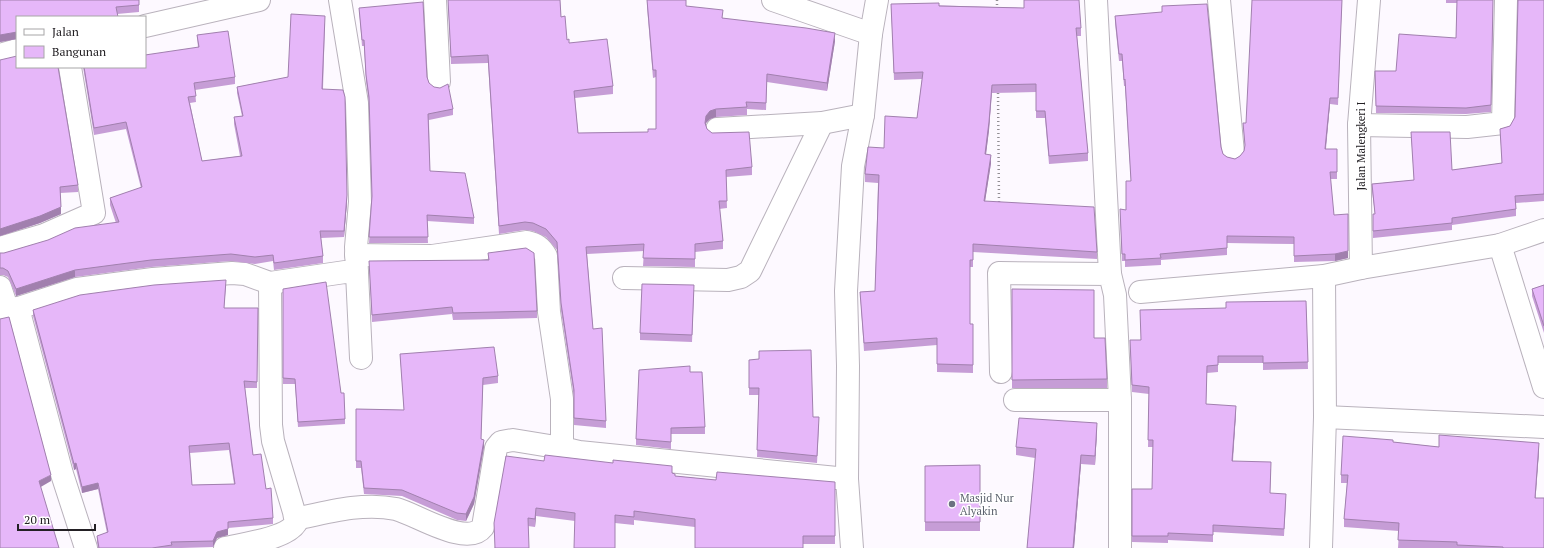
<svg xmlns="http://www.w3.org/2000/svg" width="1544" height="548" viewBox="0 0 1544 548" font-family="'PT Serif',serif">
  <style>
    .lines { fill: none; stroke-linecap: round; stroke-linejoin: round }
    .street-casing { stroke: #b9b2bc; stroke-width: 24 }
    .path { stroke: #928e93; stroke-width: 2.5; stroke-dasharray: 1 3; stroke-linecap: butt }
    .street { stroke: #fff; stroke-width: 22 }
    .wall { fill: #c69dd6; fill-rule: evenodd }
    .shaded-wall { fill: #a180ae }
    .building { fill: #e6b7f9; stroke: #a180ae; fill-rule: evenodd }
    .worship-dot { fill: #6b7280; stroke: #fff; stroke-width: 1.5 }
    .labels { text-anchor: middle; dominant-baseline: central; stroke-width: 3; stroke-linejoin: round; paint-order: stroke }
    .street-label { font-size: 11px; fill: #232024; stroke: #fff }
    .worship-label { font-size: 11px; fill: #5b616d; stroke: #fff; text-anchor: start }
  </style>
  <rect width="100%" height="100%" fill="#fdf9ff"/>
  <g class="lines">
    <g class="street-casing">
      <g id="street">
        <polyline points="435,0 439,82"/>
        <polyline points="773,0 871,34"/>
        <polyline points="1096,0 1110,274"/>
        <polyline points="1219,0 1233,153"/>
        <polyline points="145,26 259,0"/>
        <polyline points="0,55 17,50"/>
        <polyline points="1359,125 1467,127 1503,123 1506,0"/>
        <polyline points="717,129 822,123 863,115"/>
        <polyline points="1500,245 1544,230"/>
        <polyline points="0,248 44,235 94,213 70,67"/>
        <path d="M 356,255 L 432,256 L 527,242 C 536,244 541,247 546,256 L 549,312 L 562,399 L 562,448 L 579,452 L 847,479"/>
        <polyline points="1361,268 1359,125 1369,0"/>
        <polyline points="357,273 361,358"/>
        <polyline points="624,278 728,280 741,277 750,271 822,123"/>
        <polyline points="0,287 8,311"/>
        <polyline points="1140,292 1324,276 1361,268 1500,245 1544,387"/>
        <polyline points="18,308 62,474 86,548"/>
        <polyline points="0,314 77,289 153,279 232,273 245,274 270,283 345,272 357,273 356,247 360,202 357,103 340,0"/>
        <polyline points="1001,372 999,273 1110,274 1115,295 1120,400 1120,548"/>
        <polyline points="1015,400 1120,400"/>
        <polyline points="1325,417 1544,427"/>
        <path d="M 296,519 C 328,512 363,502 396,509 C 416,514 467,548 483,527 L 496,448 L 501,442 L 513,440 L 562,448"/>
        <path d="M 225,548 C 243,544 286,539 296,523 L 294,512 L 273,441 L 271,425 L 270,283"/>
        <polyline points="852,548 847,479 848,366 846,291 853,166 863,115 871,34 877,0"/>
        <polyline points="1321,548 1325,417 1324,276"/>
      </g>
    </g>
    <g class="path">
      <polyline points="997,0 997,10"/>
      <polyline points="998,89 999,204"/>
    </g>
    <use href="#street" class="street"/>
  </g>
  <g class="wall">
    <polygon points="0,0 139,5 139,12 117,14 17,17 17,39 0,42"/>
    <polygon points="448,0 560,0 561,17 567,40 569,43 613,86 613,94 575,98 578,133 648,132 656,129 656,77 653,78 647,7 647,0 686,6 723,18 835,41 827,91 767,82 766,110 747,109 747,115 716,117 710,119 706,123 706,125 707,129 752,167 752,175 726,177 727,208 719,209 723,241 723,249 695,252 695,267 643,266 644,251 587,254 593,329 606,421 606,428 574,425 574,397 561,311 557,250 546,237 533,231 525,230 499,234 488,63 451,64"/>
    <polygon points="1342,0 1338,105 1330,104 1326,149 1337,149 1337,179 1330,179 1334,215 1348,258 1335,261 1294,262 1294,244 1227,243 1227,255 1161,260 1161,265 1125,267 1125,261 1122,261 1120,209 1126,210 1131,181 1125,86 1124,86 1122,61 1119,61 1115,23 1115,16 1221,147 1223,154 1227,157 1235,159 1240,156 1244,151 1245,148 1243,123 1246,123"/>
    <polygon points="1446,0 1493,0 1491,112 1466,114 1376,113 1375,71 1396,71 1456,38 1457,3 1446,3"/>
    <polygon points="1544,0 1544,201 1516,203 1516,216 1452,225 1452,230 1373,238 1373,214 1375,214 1372,191 1372,184 1414,180 1411,132 1452,170 1502,163 1500,129 1510,126 1515,117"/>
    <polygon points="891,4 1024,8 1081,28 1081,36 1077,36 1088,153 1088,161 1049,164 1045,118 1036,118 1036,92 992,93 989,130 986,154 991,163 985,201 1097,252 1097,259 973,252 973,267 970,267 970,324 973,324 973,373 937,372 937,345 864,351 860,292 875,291 878,183 865,182 865,174 884,148 917,118 922,79 894,80"/>
    <polygon points="359,8 427,77 429,83 453,109 453,115 429,120 430,171 474,218 474,224 427,221 428,243 369,243 372,197 369,103 366,81 364,46 362,46"/>
    <polygon points="325,23 323,89 347,202 344,237 321,238 323,256 323,263 274,270 273,261 255,264 231,261 151,267 75,277 16,296 8,277 3,275 0,275 0,253 4,253 116,223 110,205 110,198 141,188 126,129 94,135 83,67 145,67 198,48 197,35 235,77 235,84 195,90 196,102 190,103 202,161 240,156 234,124 234,117 242,116 237,93 237,87 288,77"/>
    <polygon points="0,60 78,185 78,192 60,193 61,214 40,223 0,236"/>
    <polygon points="488,253 537,311 537,318 453,320 452,314 372,322 369,261 488,260"/>
    <polygon points="1544,285 1544,333 1532,296 1532,289"/>
    <path d="M 226,286 L 224,308 L 258,308 L 257,388 L 245,388 L 253,455 L 266,489 L 273,518 L 273,524 L 228,528 L 228,535 L 217,538 L 213,547 L 181,548 L 98,548 L 97,542 L 97,536 L 107,533 L 98,489 L 82,493 L 76,469 L 74,470 L 33,316 L 33,310 ZM 229,450 L 234,484 L 192,485 L 190,453 Z"/>
    <polygon points="283,289 345,419 345,424 298,427 295,384 283,384"/>
    <polygon points="1012,289 1094,338 1107,379 1107,388 1012,388"/>
    <polygon points="694,292 692,342 640,340 640,333"/>
    <polygon points="1306,301 1308,369 1263,370 1263,363 1218,363 1218,372 1207,373 1206,404 1236,413 1233,461 1271,469 1270,493 1286,501 1284,536 1213,532 1213,542 1168,540 1168,543 1132,542 1132,489 1152,489 1153,447 1148,447 1149,394 1132,392 1130,340 1140,340 1226,308"/>
    <polygon points="400,354 498,376 498,383 483,385 481,439 484,447 474,504 466,521 457,520 402,496 364,494 361,468 356,468 356,409 404,410"/>
    <polygon points="749,360 813,417 819,425 817,463 757,457 759,395 749,395"/>
    <polygon points="690,372 705,427 705,434 671,434 671,449 636,445 636,439"/>
    <polygon points="1097,431 1095,465 1081,464 1074,548 1027,548 1035,458 1016,455 1016,447"/>
    <polygon points="1393,442 1439,447 1539,451 1535,498 1544,548 1398,548 1399,531 1344,527 1344,519 1347,483 1341,483 1341,475"/>
    <polygon points="544,461 672,473 675,476 716,480 835,482 835,544 803,544 695,527 634,520 634,525 615,523 575,521 536,516 535,527 528,526 494,548"/>
    <polygon points="980,465 980,531 925,531 925,466"/>
  </g>
  <g class="shaded-wall">
    <polygon points="17,32 17,39 0,42 0,35"/>
    <polygon points="835,33 835,41 827,91 827,83"/>
    <polygon points="992,85 989,130 985,162 985,154"/>
    <polygon points="1330,98 1330,104 1325,155 1325,149"/>
    <polygon points="716,109 716,117 710,119 706,123 705,130 705,123 706,116 710,111"/>
    <polygon points="991,155 991,163 984,208 984,201"/>
    <polygon points="347,195 347,202 344,237 344,231"/>
    <polygon points="61,207 61,214 40,223 0,236 0,229"/>
    <polygon points="1348,251 1348,258 1335,261 1335,254"/>
    <polygon points="75,270 75,277 16,296 16,289"/>
    <polygon points="1236,406 1236,413 1232,468 1232,461"/>
    <polygon points="1097,423 1097,431 1095,465 1095,456"/>
    <polygon points="484,440 484,447 474,504 466,521 466,514"/>
    <polygon points="1539,443 1539,451 1535,506 1535,498"/>
    <polygon points="1081,455 1081,464 1074,548 1073,548"/>
    <polygon points="76,463 76,469 74,470 74,464"/>
    <polygon points="51,475 51,481 39,488 39,481"/>
    <polygon points="98,483 98,489 82,493 82,487"/>
    <polygon points="536,508 536,516 535,527 535,519"/>
    <polygon points="228,529 228,535 217,538 213,547 213,541 217,532"/>
  </g>
  <g class="building">
    <polygon points="0,0 139,0 139,5 116,7 118,17 17,17 17,32 0,35"/>
    <polygon points="448,0 560,0 561,17 565,16 567,40 569,39 569,43 607,39 613,86 574,91 578,133 648,132 648,129 656,129 656,70 653,70 647,0 686,0 686,6 723,10 722,18 806,28 835,33 827,83 767,74 766,103 746,102 747,107 716,109 710,111 706,116 705,123 707,129 712,133 749,132 752,167 726,170 727,201 719,201 723,241 695,244 695,259 643,258 644,244 586,247 593,329 602,328 606,421 574,418 574,390 561,303 557,242 546,229 533,223 525,222 499,226 488,55 451,57"/>
    <polygon points="1024,0 1079,0 1081,28 1076,28 1088,153 1049,156 1045,111 1036,111 1036,84 992,85 989,122 985,154 991,155 984,201 1094,207 1097,252 973,244 973,260 970,260 970,324 973,324 973,365 937,364 937,338 864,343 860,292 875,291 879,175 865,174 868,147 884,148 885,116 917,118 923,72 894,73 891,4 939,3 939,6 1024,8"/>
    <polygon points="1252,0 1342,0 1338,98 1330,98 1325,149 1337,149 1337,172 1330,172 1334,215 1348,214 1348,251 1335,254 1294,256 1294,237 1227,236 1227,248 1160,254 1161,258 1125,260 1125,254 1122,254 1120,209 1126,210 1126,181 1131,181 1125,79 1124,80 1122,54 1119,54 1115,16 1162,12 1162,6 1207,4 1221,147 1223,154 1227,157 1235,159 1240,156 1244,151 1245,145 1243,123 1246,123"/>
    <polygon points="1457,0 1493,0 1491,105 1466,108 1376,106 1375,71 1396,71 1399,34 1456,38"/>
    <polygon points="1518,0 1544,0 1544,194 1515,196 1516,209 1452,218 1452,223 1373,231 1373,214 1375,214 1372,184 1414,180 1411,132 1450,132 1452,170 1502,163 1500,129 1510,126 1515,117"/>
    <polygon points="423,2 427,77 429,83 434,87 440,88 448,84 453,109 428,114 430,171 465,173 474,218 427,215 428,237 369,237 372,196 369,97 366,75 364,40 362,40 359,8"/>
    <polygon points="291,14 325,16 322,89 343,90 345,97 347,195 344,231 320,231 323,256 274,263 273,255 255,257 231,254 151,260 75,270 16,289 8,271 3,268 0,268 0,253 4,253 48,240 75,228 119,222 110,198 142,187 126,122 94,128 84,67 145,67 145,55 199,47 197,35 228,31 235,77 194,83 196,96 188,97 202,161 242,156 234,117 243,116 237,87 288,77"/>
    <polygon points="17,56 17,67 58,67 78,185 60,187 61,207 40,216 0,229 0,60"/>
    <polygon points="526,248 534,253 537,311 453,313 452,307 372,315 369,261 489,260 488,253"/>
    <path d="M 226,280 L 224,308 L 258,308 L 257,382 L 244,381 L 253,455 L 261,454 L 266,489 L 271,488 L 273,518 L 228,522 L 228,529 L 217,532 L 213,541 L 171,542 L 172,545 L 152,548 L 99,548 L 97,536 L 108,532 L 98,483 L 82,487 L 76,463 L 74,464 L 33,310 L 80,295 L 154,285 ZM 229,443 L 235,484 L 192,485 L 189,446 Z"/>
    <polygon points="326,282 341,393 344,393 345,419 298,422 295,379 283,378 283,289"/>
    <polygon points="642,284 694,285 692,335 640,333"/>
    <polygon points="1544,285 1544,326 1532,289"/>
    <polygon points="1012,289 1094,290 1094,338 1105,338 1107,379 1012,380"/>
    <polygon points="1306,301 1308,362 1263,363 1263,356 1218,356 1218,365 1207,366 1206,404 1236,406 1232,461 1271,462 1270,493 1286,494 1284,529 1213,525 1213,535 1168,533 1168,536 1132,536 1132,489 1152,489 1153,440 1148,440 1149,387 1132,385 1130,340 1141,340 1140,310 1226,308 1226,302"/>
    <polygon points="9,317 51,475 39,481 59,548 0,548 0,319"/>
    <polygon points="494,347 498,376 483,378 481,439 484,440 474,497 466,514 457,513 402,490 364,488 361,461 356,461 356,409 404,410 400,354"/>
    <polygon points="811,350 813,417 819,417 817,456 757,450 759,388 749,388 749,360 759,359 759,351"/>
    <polygon points="690,366 690,372 702,372 705,427 671,428 671,442 636,439 639,370"/>
    <polygon points="1019,418 1097,423 1095,456 1081,455 1073,548 1027,548 1036,449 1016,447"/>
    <polygon points="1439,435 1539,443 1535,498 1544,498 1544,548 1503,548 1503,547 1457,545 1457,542 1398,540 1399,523 1344,519 1348,475 1341,475 1343,436 1393,440 1393,442 1439,447"/>
    <polygon points="545,455 613,463 613,460 672,466 672,473 675,474 675,476 716,480 717,472 835,482 835,536 803,536 803,548 695,548 695,519 634,511 634,517 615,515 615,548 574,548 575,513 536,508 535,519 528,518 529,548 495,548 494,523 506,456 544,461"/>
    <polygon points="980,465 980,522 925,522 925,466"/>
  </g>
  <circle class="worship-dot" cx="952" cy="504" r="4"/>
  <g class="labels">
    <g class="street-label">
      <text transform="translate(1361 146) rotate(-90)">Jalan Malengkeri I</text>
    </g>
    <g class="worship-label">
      <text x="960" y="498">Masjid Nur<tspan x="960" dy="13">Alyakin</tspan></text>
    </g>
  </g>
  <rect x="16" y="16" width="130" height="52" fill="#ffffff" stroke="#a7a6a7"/>
  <rect x="24" y="29" width="20" height="6" fill="#ffffff" stroke="#a7a6a7"/>
  <text x="52" y="36" font-size="12" fill="#232024">Jalan</text>
  <rect x="24" y="46" width="20" height="12" fill="#e6b7f9" stroke="#a7a6a7"/>
  <text x="52" y="56" font-size="12" fill="#232024">Bangunan</text>
  <path d="M18 524v6h77v-6" fill="none" stroke="#232024" stroke-width="2"/>
  <text x="24" y="524" font-size="12" fill="#232024" stroke="#ffffff" stroke-width="3" paint-order="stroke">20 m</text>
</svg>
